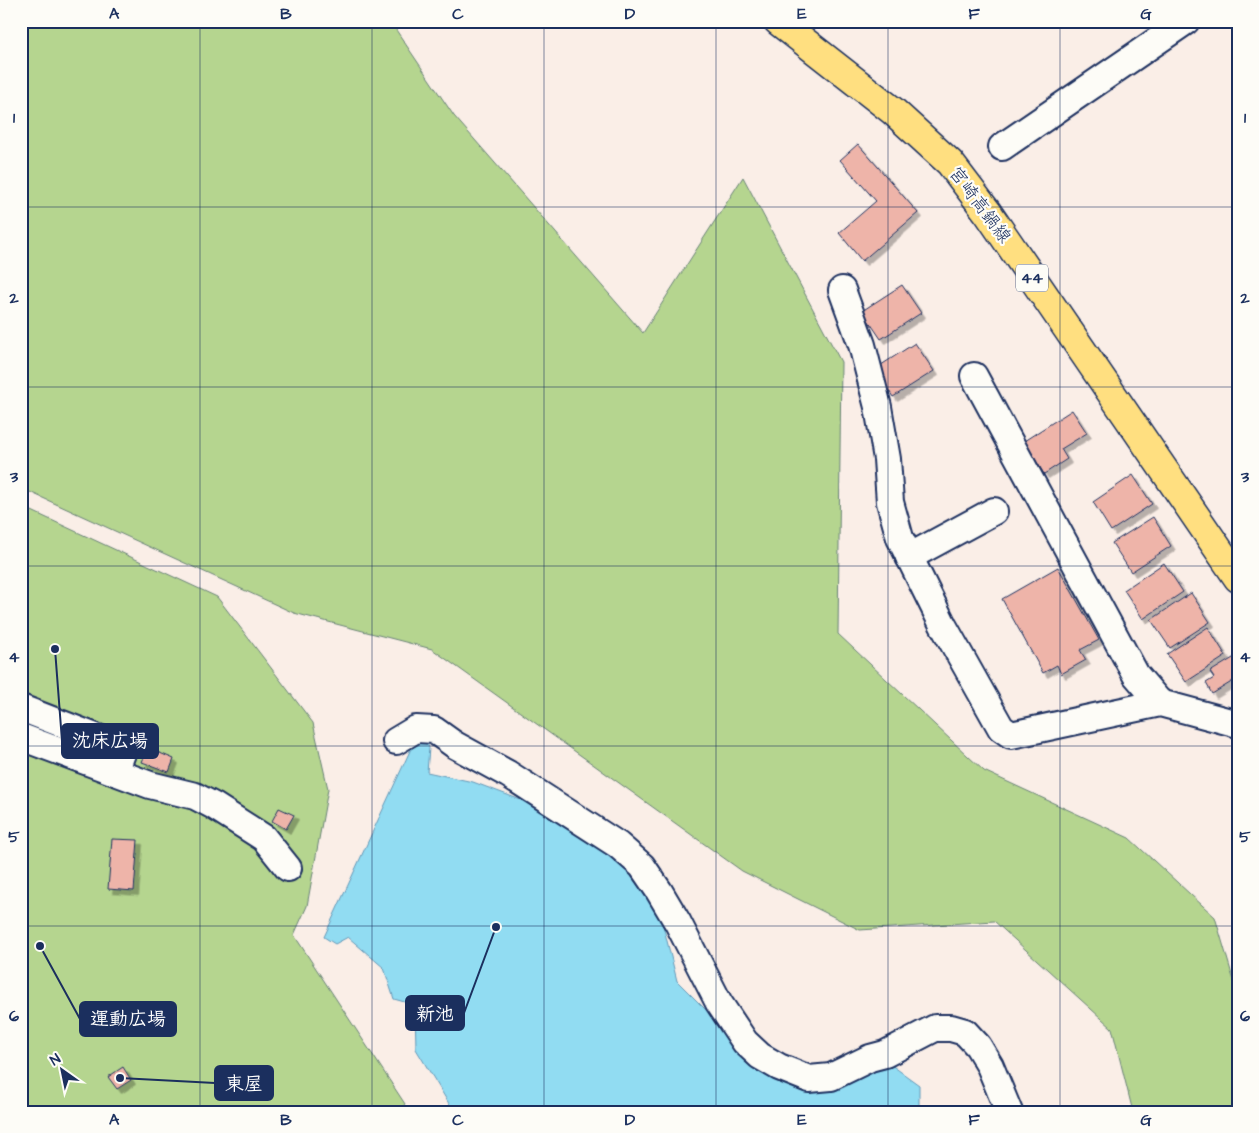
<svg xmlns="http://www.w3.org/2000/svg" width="1259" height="1133" viewBox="0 0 1259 1133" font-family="'Architects Daughter','Klee One',sans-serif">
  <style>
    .green { fill: #b5d58f; stroke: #688276 }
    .water { fill: #91dcf2; stroke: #6297b7 }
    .building { fill: #eeb4a9; stroke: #1b2f5e; filter: url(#shadow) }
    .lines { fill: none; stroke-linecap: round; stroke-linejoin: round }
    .minor-casing { stroke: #1b2f5e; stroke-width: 30 }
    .major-casing { stroke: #1b2f5e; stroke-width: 31 }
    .minor { stroke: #fdfcf7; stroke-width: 26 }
    .major { stroke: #ffdf80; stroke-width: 28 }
    .grid { fill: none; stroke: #1b2f5e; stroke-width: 1; stroke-opacity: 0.55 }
    .labels { text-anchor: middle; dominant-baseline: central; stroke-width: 4.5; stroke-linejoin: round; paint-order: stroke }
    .shield { fill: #fdfcf7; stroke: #5f6c8c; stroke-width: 1 }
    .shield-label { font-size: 16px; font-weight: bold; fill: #1b2f5e }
    .street-label { font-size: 18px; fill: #1b2f5e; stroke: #fdfcf7 }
    .leader { fill: none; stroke: #1b2f5e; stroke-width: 2 }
    .callout-dot { fill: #1b2f5e; stroke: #fdfcf7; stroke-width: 2 }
    .callout { fill: #1b2f5e; stroke: #1b2f5e; stroke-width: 2 }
    .callout-label { font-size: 19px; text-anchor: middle; font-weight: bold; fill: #fff }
    .neatline { fill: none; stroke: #1b2f5e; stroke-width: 2 }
    .grid-label { font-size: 16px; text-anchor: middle; font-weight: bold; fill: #1b2f5e }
  </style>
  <defs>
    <filter id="shadow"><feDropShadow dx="4.5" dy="4.5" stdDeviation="0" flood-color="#0004"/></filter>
  </defs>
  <rect width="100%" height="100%" fill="#faeee7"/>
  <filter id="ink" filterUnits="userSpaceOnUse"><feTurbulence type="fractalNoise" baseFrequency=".02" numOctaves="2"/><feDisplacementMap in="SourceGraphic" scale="10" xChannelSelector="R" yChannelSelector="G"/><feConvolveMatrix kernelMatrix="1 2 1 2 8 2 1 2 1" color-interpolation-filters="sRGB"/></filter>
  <g filter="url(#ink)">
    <g class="green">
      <polygon points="21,21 390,21 454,116 643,333 743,177 841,362 838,634 984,771 1129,838 1215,917 1238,995 1238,1112 1133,1112 1112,1028 994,921 860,930 742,871 432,649 294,613 21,488"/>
      <polygon points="21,506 217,597 313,723 328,789 307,906 294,935 405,1104 399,1112 21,1112"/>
    </g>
    <polygon class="water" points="425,738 429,748 427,772 473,782 558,814 612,850 661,917 677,981 778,1082 823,1084 883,1059 919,1085 919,1112 454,1112 416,1049 415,1005 394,999 384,968 348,937 335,944 324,937 415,740"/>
    <g class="building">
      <polygon points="858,144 918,213 862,261 839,233 876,201 840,160"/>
      <polygon points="902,285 921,313 881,339 862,311"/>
      <polygon points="915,343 934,371 893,397 875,369"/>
      <polygon points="1072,410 1087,433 1061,449 1067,459 1044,474 1024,441"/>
      <polygon points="1133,475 1152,504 1111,531 1093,502"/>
      <polygon points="1153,517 1171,546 1131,572 1112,543"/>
      <polygon points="1164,563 1183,592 1143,619 1124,590"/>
      <polygon points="1058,567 1099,640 1080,650 1086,660 1061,674 1057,665 1043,673 1002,599"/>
      <polygon points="1191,593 1210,622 1170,648 1151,620"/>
      <polygon points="1208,627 1226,656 1186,682 1167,654"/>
      <polygon points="1238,655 1238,678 1212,694 1206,683 1214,678 1210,672"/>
      <polygon points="148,748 174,759 169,772 142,762"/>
      <polygon points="279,808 294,815 286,829 272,821"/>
      <polygon points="112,839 138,840 134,891 108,889"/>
      <polygon points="123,1067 131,1080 117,1089 108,1077"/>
    </g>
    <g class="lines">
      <g class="minor-casing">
        <g id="minor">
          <polyline points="1002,147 1186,21"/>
          <polyline points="842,290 862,345 878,407 887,459 890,502 900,538 943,625 1001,728 1011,735 1160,703 1238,724"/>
          <polyline points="974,376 1136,675 1160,703"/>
          <polyline points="909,557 994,511"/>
          <polyline points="21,708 124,748 115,772"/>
          <polyline points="21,737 150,785 195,796 214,806 264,838 288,868"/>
          <polyline points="396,741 416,729 434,730 455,745 508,774 618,845 642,866 659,891 678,923 719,1003 745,1042 760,1056 779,1067 809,1079 831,1077 870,1058 885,1054 935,1028 951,1028 965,1032 978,1046 990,1066 1009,1112"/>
        </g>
      </g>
      <g class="major-casing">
        <polyline id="major" points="778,21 893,111 950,163 988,213 1238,578"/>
      </g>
      <use href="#minor" class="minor"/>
      <use href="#major" class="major"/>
    </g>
  </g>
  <path class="grid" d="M 200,21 L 200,1112M 372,21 L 372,1112M 544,21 L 544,1112M 716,21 L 716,1112M 888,21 L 888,1112M 1060,21 L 1060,1112M 21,207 L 1238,207M 21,387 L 1238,387M 21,566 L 1238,566M 21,746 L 1238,746M 21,926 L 1238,926"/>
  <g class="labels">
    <rect class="shield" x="1016" y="264.5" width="32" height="27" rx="4"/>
    <g class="shield-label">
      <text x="1032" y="278">44</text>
    </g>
    <g class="street-label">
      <text transform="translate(980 205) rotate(53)">宮崎高鍋線</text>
    </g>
  </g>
  <path class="leader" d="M55 649L62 741M496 927L464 1013M40 946L80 1019M120 1078L215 1083"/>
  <g class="callout-dot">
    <circle cx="55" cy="649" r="5"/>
    <circle cx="496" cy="927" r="5"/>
    <circle cx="40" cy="946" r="5"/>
    <circle cx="120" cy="1078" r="5"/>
  </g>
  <g class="callout">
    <rect x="62" y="724" width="96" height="34" rx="5"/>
    <rect x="406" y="996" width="58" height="34" rx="5"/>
    <rect x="80" y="1002" width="96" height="34" rx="5"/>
    <rect x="215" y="1066" width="58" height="34" rx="5"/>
  </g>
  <g class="callout-label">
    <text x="110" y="747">沈床広場</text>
    <text x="435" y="1020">新池</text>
    <text x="128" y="1025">運動広場</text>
    <text x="244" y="1090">東屋</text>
  </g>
  <rect width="1259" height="1133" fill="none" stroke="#fdfcf7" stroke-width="55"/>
  <g transform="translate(62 1070) rotate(327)" stroke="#fdfcf7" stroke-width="4" paint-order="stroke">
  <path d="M0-4L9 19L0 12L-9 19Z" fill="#1b2f5e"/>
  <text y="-8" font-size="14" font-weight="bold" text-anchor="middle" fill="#1b2f5e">N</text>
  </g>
  <rect x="28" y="28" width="1204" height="1078" class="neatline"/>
  <g class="grid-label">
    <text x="114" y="19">A</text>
    <text x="286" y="19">B</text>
    <text x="458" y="19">C</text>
    <text x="630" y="19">D</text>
    <text x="802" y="19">E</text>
    <text x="974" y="19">F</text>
    <text x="1146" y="19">G</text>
    <text x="14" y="123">1</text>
    <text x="1245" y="123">1</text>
    <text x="14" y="303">2</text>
    <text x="1245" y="303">2</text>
    <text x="14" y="482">3</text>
    <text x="1245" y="482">3</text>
    <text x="14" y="662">4</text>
    <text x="1245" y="662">4</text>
    <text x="14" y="842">5</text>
    <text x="1245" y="842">5</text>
    <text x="14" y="1021">6</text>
    <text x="1245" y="1021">6</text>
    <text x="114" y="1125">A</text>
    <text x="286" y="1125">B</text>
    <text x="458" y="1125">C</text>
    <text x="630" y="1125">D</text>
    <text x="802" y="1125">E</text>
    <text x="974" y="1125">F</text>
    <text x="1146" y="1125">G</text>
  </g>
</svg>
